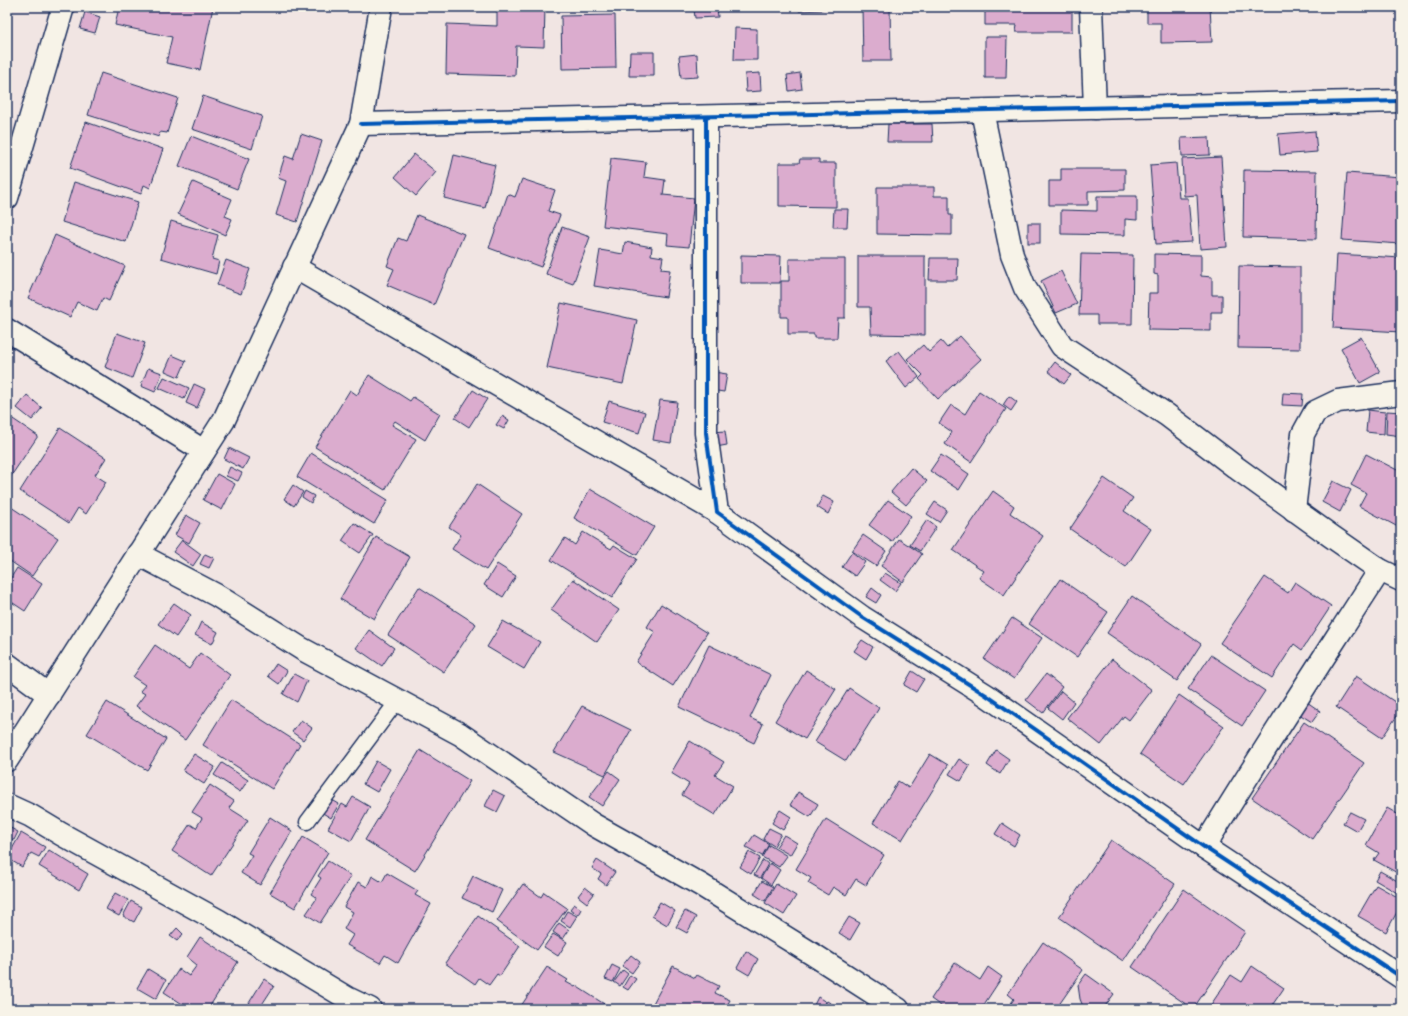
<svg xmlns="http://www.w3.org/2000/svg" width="1408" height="1016" viewBox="0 0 1408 1016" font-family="'Indie Flower',sans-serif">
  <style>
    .building { fill: #dbacce; stroke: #1b2f5e }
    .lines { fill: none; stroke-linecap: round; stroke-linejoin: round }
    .service-casing { stroke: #1b2f5e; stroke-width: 17 }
    .minor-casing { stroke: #1b2f5e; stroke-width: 25 }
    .service { stroke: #f7f3e8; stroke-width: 14 }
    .minor { stroke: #f7f3e8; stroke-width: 22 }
    .cycleway-casing { stroke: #f7f3e8; stroke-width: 6 }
    .cycleway { stroke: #0057b8; stroke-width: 4 }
  </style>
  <rect width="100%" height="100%" fill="#f1e5e3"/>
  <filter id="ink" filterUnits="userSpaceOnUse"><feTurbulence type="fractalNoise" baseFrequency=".025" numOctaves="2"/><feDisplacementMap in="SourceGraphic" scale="8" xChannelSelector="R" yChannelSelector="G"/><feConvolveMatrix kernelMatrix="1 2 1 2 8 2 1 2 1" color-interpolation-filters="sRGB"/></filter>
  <g filter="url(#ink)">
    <g class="building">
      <polygon points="119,7 213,7 200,70 166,63 172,37 115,25"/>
      <polygon points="497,7 545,7 544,47 516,46 515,76 446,74 447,24 497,26"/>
      <polygon points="575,7 659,7 659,8"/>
      <polygon points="676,7 721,7 717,7 718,17 695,18 694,9 676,10"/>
      <polygon points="799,7 822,7 822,10 799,11"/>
      <polygon points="862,7 890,7 891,61 863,61"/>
      <polygon points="985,7 1072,7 1072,32 1016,32 1017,25 985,25"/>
      <polygon points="1147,7 1210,7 1212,42 1161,43 1161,23 1147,23"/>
      <polygon points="85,12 100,17 95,33 80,29"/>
      <polygon points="615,15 616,68 562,69 561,16"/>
      <polygon points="735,28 757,29 757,60 734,60"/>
      <polygon points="985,37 1007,37 1006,78 985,78"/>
      <polygon points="630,52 654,52 654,76 629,76"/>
      <polygon points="697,54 698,77 681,78 679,56"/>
      <polygon points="101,73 178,98 167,133 160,132 159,137 88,115"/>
      <polygon points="760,73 761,91 746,92 745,74"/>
      <polygon points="800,73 802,89 789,91 787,75"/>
      <polygon points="203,96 262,116 252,149 192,129"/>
      <polygon points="86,122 163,149 150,188 144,185 141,194 70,168"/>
      <polygon points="888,124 932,124 933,142 887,142"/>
      <polygon points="1315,131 1317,152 1280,155 1278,134"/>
      <polygon points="301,134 322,141 297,222 276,215 286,181 278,178 285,156 293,159"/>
      <polygon points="191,136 249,159 237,189 179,166"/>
      <polygon points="1209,137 1210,155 1182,156 1181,138"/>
      <polygon points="414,154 436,172 416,196 395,177"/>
      <polygon points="454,155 495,165 485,208 444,198"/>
      <polygon points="1221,157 1227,247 1200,249 1197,195 1184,196 1182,159"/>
      <polygon points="611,158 646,162 644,177 665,180 663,195 694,198 689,247 667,245 668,234 603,226"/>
      <polygon points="800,159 819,159 819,163 836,163 836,207 779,206 779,163 799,163"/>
      <polygon points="1176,163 1179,198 1188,198 1192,242 1156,244 1150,165"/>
      <polygon points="1061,169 1125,169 1125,190 1088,191 1088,205 1049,205 1049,181 1061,181"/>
      <polygon points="1244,170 1317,171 1316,239 1243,237"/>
      <polygon points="1347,173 1401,177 1401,244 1342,240"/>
      <polygon points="522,179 555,190 548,211 560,215 541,267 489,248 508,194 515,197"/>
      <polygon points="74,182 138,202 126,242 62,222"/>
      <polygon points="193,182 232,199 225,216 232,219 225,235 178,214"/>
      <polygon points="877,187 934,187 934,196 949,196 949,215 952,215 952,235 877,234"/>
      <polygon points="1097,196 1137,196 1137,220 1125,219 1125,235 1061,234 1061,210 1097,211"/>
      <polygon points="834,209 848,209 847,227 833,227"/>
      <polygon points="417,215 464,234 434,305 387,285 394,269 387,266 398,238 406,241"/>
      <polygon points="171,221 218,235 212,259 219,261 216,274 161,258"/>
      <rect x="1028" y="223" width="12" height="20"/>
      <polygon points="562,227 590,237 573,284 546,274"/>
      <polygon points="55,235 125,266 109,301 103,298 97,311 77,302 70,317 28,298"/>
      <polygon points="625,242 652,247 651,255 663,257 661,269 670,270 666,297 594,286 600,250 623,254"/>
      <polygon points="1081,254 1133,255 1132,324 1097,324 1097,315 1079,315"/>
      <polygon points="1154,254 1201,255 1201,276 1212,277 1212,295 1222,295 1222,312 1211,312 1211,331 1148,330 1149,293 1158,293 1158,275 1154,274"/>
      <polygon points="1337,254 1401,258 1401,332 1333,328"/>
      <polygon points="741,255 781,256 780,283 741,283"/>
      <polygon points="858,256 925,256 925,335 871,334 870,307 858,307"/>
      <polygon points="930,258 958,258 957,280 929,280"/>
      <polygon points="789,259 845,259 845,318 838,318 837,338 814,338 814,334 788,334 788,317 781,317 781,281 789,281"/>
      <polygon points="226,260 250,269 241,294 217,285"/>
      <polygon points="1239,266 1300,267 1300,349 1238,348"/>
      <polygon points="1061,271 1077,304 1056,313 1041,281"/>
      <polygon points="561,303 637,320 623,384 547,368"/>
      <polygon points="117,333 145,343 132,378 105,367"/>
      <polygon points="960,336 981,359 938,399 919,379 923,375 907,359 923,345 929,352 941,341 947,348"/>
      <polygon points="1361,337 1380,372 1360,383 1341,348"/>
      <polygon points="899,351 919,377 906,388 886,361"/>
      <polygon points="172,355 186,361 179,377 165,371"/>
      <polygon points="1055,362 1071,375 1064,384 1048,371"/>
      <polygon points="148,368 162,373 155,392 141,386"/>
      <polygon points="714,372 727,374 724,392 711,390"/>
      <polygon points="369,375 410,401 413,397 440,414 425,440 395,421 392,425 416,439 385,490 315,447 350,390 357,395"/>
      <polygon points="164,377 189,388 184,399 159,388"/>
      <polygon points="194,384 205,389 197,408 186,403"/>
      <polygon points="473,390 487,399 469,427 455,418"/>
      <polygon points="979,391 1006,409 971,462 945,444 952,432 939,423 951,405 965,414"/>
      <polygon points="1283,393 1303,394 1302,406 1282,405"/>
      <polygon points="27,395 42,408 32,420 17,408"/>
      <polygon points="1009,396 1017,402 1011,411 1003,405"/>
      <polygon points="660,400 677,402 671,443 653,440"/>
      <polygon points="609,401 645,412 639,433 602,422"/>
      <polygon points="1368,410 1385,412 1384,434 1366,432"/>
      <polygon points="1387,411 1401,412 1401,436 1386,434"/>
      <polygon points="7,415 38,436 7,482"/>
      <polygon points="502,416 509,420 504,429 496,425"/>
      <polygon points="60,428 106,458 95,475 106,482 86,514 78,508 69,523 20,491"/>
      <polygon points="725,431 727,445 716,447 714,432"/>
      <polygon points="229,448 249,458 243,469 224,459"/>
      <polygon points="311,453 388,500 374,524 297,477"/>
      <polygon points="1366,454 1401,472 1401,520 1398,527 1359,506 1366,493 1351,485"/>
      <polygon points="941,455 969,474 959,490 930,471"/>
      <polygon points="230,467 242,473 238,481 226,476"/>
      <polygon points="911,468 927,481 906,505 891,492"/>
      <polygon points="217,474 235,484 222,510 203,500"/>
      <polygon points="1104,478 1133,498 1124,511 1151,529 1126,567 1070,529"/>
      <polygon points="1333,481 1351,490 1340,512 1322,502"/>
      <polygon points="477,484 522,514 486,570 452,549 461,535 449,527"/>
      <polygon points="293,485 303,492 294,506 284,499"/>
      <polygon points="590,489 654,527 637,555 574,518"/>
      <polygon points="305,491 314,496 311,503 302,497"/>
      <polygon points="993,491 1014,506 1010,513 1043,536 1004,595 979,578 984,571 953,550"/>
      <polygon points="823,496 834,502 828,514 817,507"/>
      <polygon points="888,500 911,516 892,542 869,525"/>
      <polygon points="935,502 947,510 939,522 927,514"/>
      <polygon points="11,507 58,538 32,576 7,559 7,513"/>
      <polygon points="186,515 200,523 189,543 175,535"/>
      <polygon points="927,520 936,527 920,551 910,545"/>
      <polygon points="354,523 373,535 360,553 342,541"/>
      <polygon points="583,532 611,549 614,545 637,559 612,598 551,560 565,538 575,545"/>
      <polygon points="863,535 886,551 876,566 852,551"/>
      <polygon points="376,537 410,557 374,619 340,599"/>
      <polygon points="899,539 922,554 903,582 881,566"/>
      <polygon points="182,540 201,554 193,566 173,552"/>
      <polygon points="852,552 865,562 855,576 842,567"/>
      <polygon points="205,554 214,558 209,568 200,564"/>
      <polygon points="497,564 516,576 503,597 484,585"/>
      <polygon points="17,568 42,584 25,611 7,599 7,584"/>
      <polygon points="885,573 901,583 895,591 880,580"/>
      <polygon points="1265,577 1288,593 1295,582 1331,606 1302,650 1294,644 1272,678 1220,643"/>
      <polygon points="573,579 619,610 597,642 551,610"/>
      <polygon points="1060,579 1108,612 1077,657 1029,624"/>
      <polygon points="419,587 476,624 444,672 388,635"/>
      <polygon points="872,588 881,595 876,603 866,597"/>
      <polygon points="1132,596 1201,644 1177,681 1107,633"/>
      <polygon points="174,603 191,615 176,637 158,624"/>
      <polygon points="661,604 707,633 673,686 636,662 655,632 647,627"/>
      <polygon points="1012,618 1042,638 1014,679 984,659"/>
      <polygon points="503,621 540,642 524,669 487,647"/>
      <polygon points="201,622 218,632 212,644 195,635"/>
      <polygon points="369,630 394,648 382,666 356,648"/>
      <polygon points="862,640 873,647 866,659 854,651"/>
      <polygon points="155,645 189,669 200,653 230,675 185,740 136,706 145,694 140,691 145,685 133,677"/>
      <polygon points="709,645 771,675 750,718 763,724 754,743 679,707"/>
      <polygon points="1211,655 1265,691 1242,726 1188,689"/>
      <polygon points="1112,659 1152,690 1129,720 1124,716 1101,745 1067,718"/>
      <polygon points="276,664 287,671 279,684 268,676"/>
      <polygon points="806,670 836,689 805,739 775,721"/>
      <polygon points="912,671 924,679 916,692 904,685"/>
      <polygon points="294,674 307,681 297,702 283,694"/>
      <polygon points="1046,674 1062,687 1043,713 1026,700"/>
      <polygon points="1401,675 1401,690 1394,685"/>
      <polygon points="1356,676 1401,706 1401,710 1382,738 1336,707"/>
      <polygon points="849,688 879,708 846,761 815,742"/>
      <polygon points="1061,691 1074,702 1062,719 1048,708"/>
      <polygon points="1179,695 1224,726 1184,784 1140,754"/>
      <polygon points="231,700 300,744 272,789 203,745"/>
      <polygon points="107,702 166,739 147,770 87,734"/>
      <polygon points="1307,702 1320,711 1312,722 1299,714"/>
      <polygon points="582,706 631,730 605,775 554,752"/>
      <polygon points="301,720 312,728 303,740 292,732"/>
      <polygon points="1304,722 1364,763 1312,839 1252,798"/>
      <polygon points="690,741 724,762 715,775 733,786 715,815 682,795 689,784 671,773"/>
      <polygon points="420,750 470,781 415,871 365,840"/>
      <polygon points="996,750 1009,759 1000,774 987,765"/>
      <polygon points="194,754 215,767 204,784 183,771"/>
      <polygon points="930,754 948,765 902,840 873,823 898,781 909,788"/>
      <polygon points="959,759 970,766 961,781 949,774"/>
      <polygon points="376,761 390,769 377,792 363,784"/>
      <polygon points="222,763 248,780 240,792 214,775"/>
      <polygon points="609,771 620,779 602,806 589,797"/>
      <polygon points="210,785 234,801 229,808 248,820 211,876 172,851 190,824 196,828 202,818 192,812"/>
      <polygon points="493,790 505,796 497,812 485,806"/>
      <polygon points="798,792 818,804 810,817 790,805"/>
      <polygon points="353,797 370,807 351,841 328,828 342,804 347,807"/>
      <polygon points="329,798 339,804 331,818 321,812"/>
      <polygon points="1387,808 1401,816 1401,875 1374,860 1379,853 1366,845"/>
      <polygon points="780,810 791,817 783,830 772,823"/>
      <polygon points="1350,812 1364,819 1357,831 1343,823"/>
      <polygon points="270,817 292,831 260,885 241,873 252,855 248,853"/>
      <polygon points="826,819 884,855 866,885 856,879 846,895 833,887 828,895 808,883 811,878 796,869"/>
      <polygon points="1002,823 1020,835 1014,846 995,834"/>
      <polygon points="7,826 18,832 14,840 7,837"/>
      <polygon points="769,828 781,834 774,846 763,839"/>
      <polygon points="21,833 45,847 39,857 31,853 22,867 7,858"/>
      <polygon points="754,835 769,844 762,856 746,847"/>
      <polygon points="784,835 797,843 790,855 776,847"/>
      <polygon points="303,837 328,852 295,908 270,893"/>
      <polygon points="1111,840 1175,884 1123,961 1059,917"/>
      <polygon points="769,845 787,856 779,867 762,857"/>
      <polygon points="49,850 88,874 79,890 39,866"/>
      <polygon points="749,852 760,858 751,874 740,867"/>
      <polygon points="597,860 615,872 606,885 598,879 601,874 592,868"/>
      <polygon points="763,860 768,864 760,878 754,875"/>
      <polygon points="328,861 351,876 320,923 306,914 317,898 311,894 321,878 318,876"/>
      <polygon points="770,863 780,870 771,885 761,878"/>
      <polygon points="1380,871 1401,883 1401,890 1399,894 1375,880"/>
      <polygon points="387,873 418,891 415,895 431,904 398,963 385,955 380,963 347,945 353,935 344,929 353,912 344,907 358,882 367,887 372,876 382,882"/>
      <polygon points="473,876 502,890 492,912 462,898"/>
      <polygon points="762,881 773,887 765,901 754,894"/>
      <polygon points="523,884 541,897 544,892 567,908 537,950 497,921"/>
      <polygon points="776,884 796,896 784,915 765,903"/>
      <polygon points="1376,885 1401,899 1401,905 1386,932 1358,916"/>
      <polygon points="585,887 594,894 587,903 578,896"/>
      <polygon points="1184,889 1245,932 1193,1009 1132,967"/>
      <polygon points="115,893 128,900 119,916 106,909"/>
      <polygon points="131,901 142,907 134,922 123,916"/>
      <polygon points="660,902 675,911 667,925 652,916"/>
      <polygon points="574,904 581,909 578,915 570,909"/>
      <polygon points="567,911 577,916 570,927 561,921"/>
      <polygon points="685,911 696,917 687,933 676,927"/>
      <polygon points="478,916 520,946 500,976 497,974 489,985 479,978 475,984 445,963"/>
      <polygon points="849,917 860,923 850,940 839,933"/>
      <polygon points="559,923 569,930 563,939 553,932"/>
      <polygon points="177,928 183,934 177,941 170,936"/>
      <polygon points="553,934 567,942 558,956 544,947"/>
      <polygon points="200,937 238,962 208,1009 190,1009 164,992 179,969 189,976 197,965 187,957"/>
      <polygon points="1043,942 1083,970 1056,1009 1007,1009 1014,999 1008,994"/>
      <polygon points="746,951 758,959 749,975 737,968"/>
      <polygon points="631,955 640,962 632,973 622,966"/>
      <polygon points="955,963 980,980 988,967 1002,977 981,1009 945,1009 931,999"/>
      <polygon points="612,965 620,969 613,982 605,979"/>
      <polygon points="673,966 695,978 697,975 719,986 715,993 730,1000 725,1009 650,1009"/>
      <polygon points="1252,966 1284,988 1273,1004 1281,1009 1208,1009 1231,975 1242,982"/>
      <polygon points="547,967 568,980 566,982 575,987 576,986 612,1009 519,1009"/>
      <polygon points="148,969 166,980 156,999 137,988"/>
      <polygon points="623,970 628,974 620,986 614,982"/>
      <polygon points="1086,974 1114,994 1103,1009 1084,1009 1080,999 1078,985"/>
      <polygon points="630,975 636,979 628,990 623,987"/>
      <polygon points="264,979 274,986 259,1009 249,1003"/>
      <polygon points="818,997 826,1002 821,1009 814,1005"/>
      <polygon points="827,1001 840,1009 822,1009"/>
    </g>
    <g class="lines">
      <g class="service-casing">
        <polyline id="service" points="307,822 398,700"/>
      </g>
      <g class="minor-casing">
        <g id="minor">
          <polyline points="1091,7 1095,108"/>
          <polyline points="982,111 1012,255 1025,288 1062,346 1167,415 1238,469 1331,536 1380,570 1401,580"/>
          <polyline points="706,117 706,433 717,512 862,617 986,695 1204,847 1401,977"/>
          <polyline points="361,124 1401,101"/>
          <polyline points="7,198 63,7"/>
          <polyline points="294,267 717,512"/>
          <polyline points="7,330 204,451"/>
          <polyline points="1294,510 1303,434 1315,412 1338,401 1401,393"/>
          <polyline points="138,554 216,595 302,649 460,734 594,825 701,885 814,955 898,1009"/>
          <polyline points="7,664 49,695"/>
          <polyline points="7,760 224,420 361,124 381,7"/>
          <polyline points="7,805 31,816 61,834 219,921 347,998 370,1009"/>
          <path d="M 1204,847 C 1261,753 1321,662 1380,570"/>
        </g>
      </g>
      <use href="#service" class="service"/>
      <use href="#minor" class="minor"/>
      <g class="cycleway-casing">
        <g id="cycleway">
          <polyline points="706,117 706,433 717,512 862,617 986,695 1204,847 1401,977"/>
          <polyline points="361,124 1401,101"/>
        </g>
      </g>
      <use href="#cycleway" class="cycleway"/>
    </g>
  </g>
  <rect width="1408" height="1016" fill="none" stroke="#f7f3e8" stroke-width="24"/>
  <rect x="12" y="12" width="1384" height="992" fill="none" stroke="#1b2f5e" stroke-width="1.5" filter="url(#ink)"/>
</svg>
